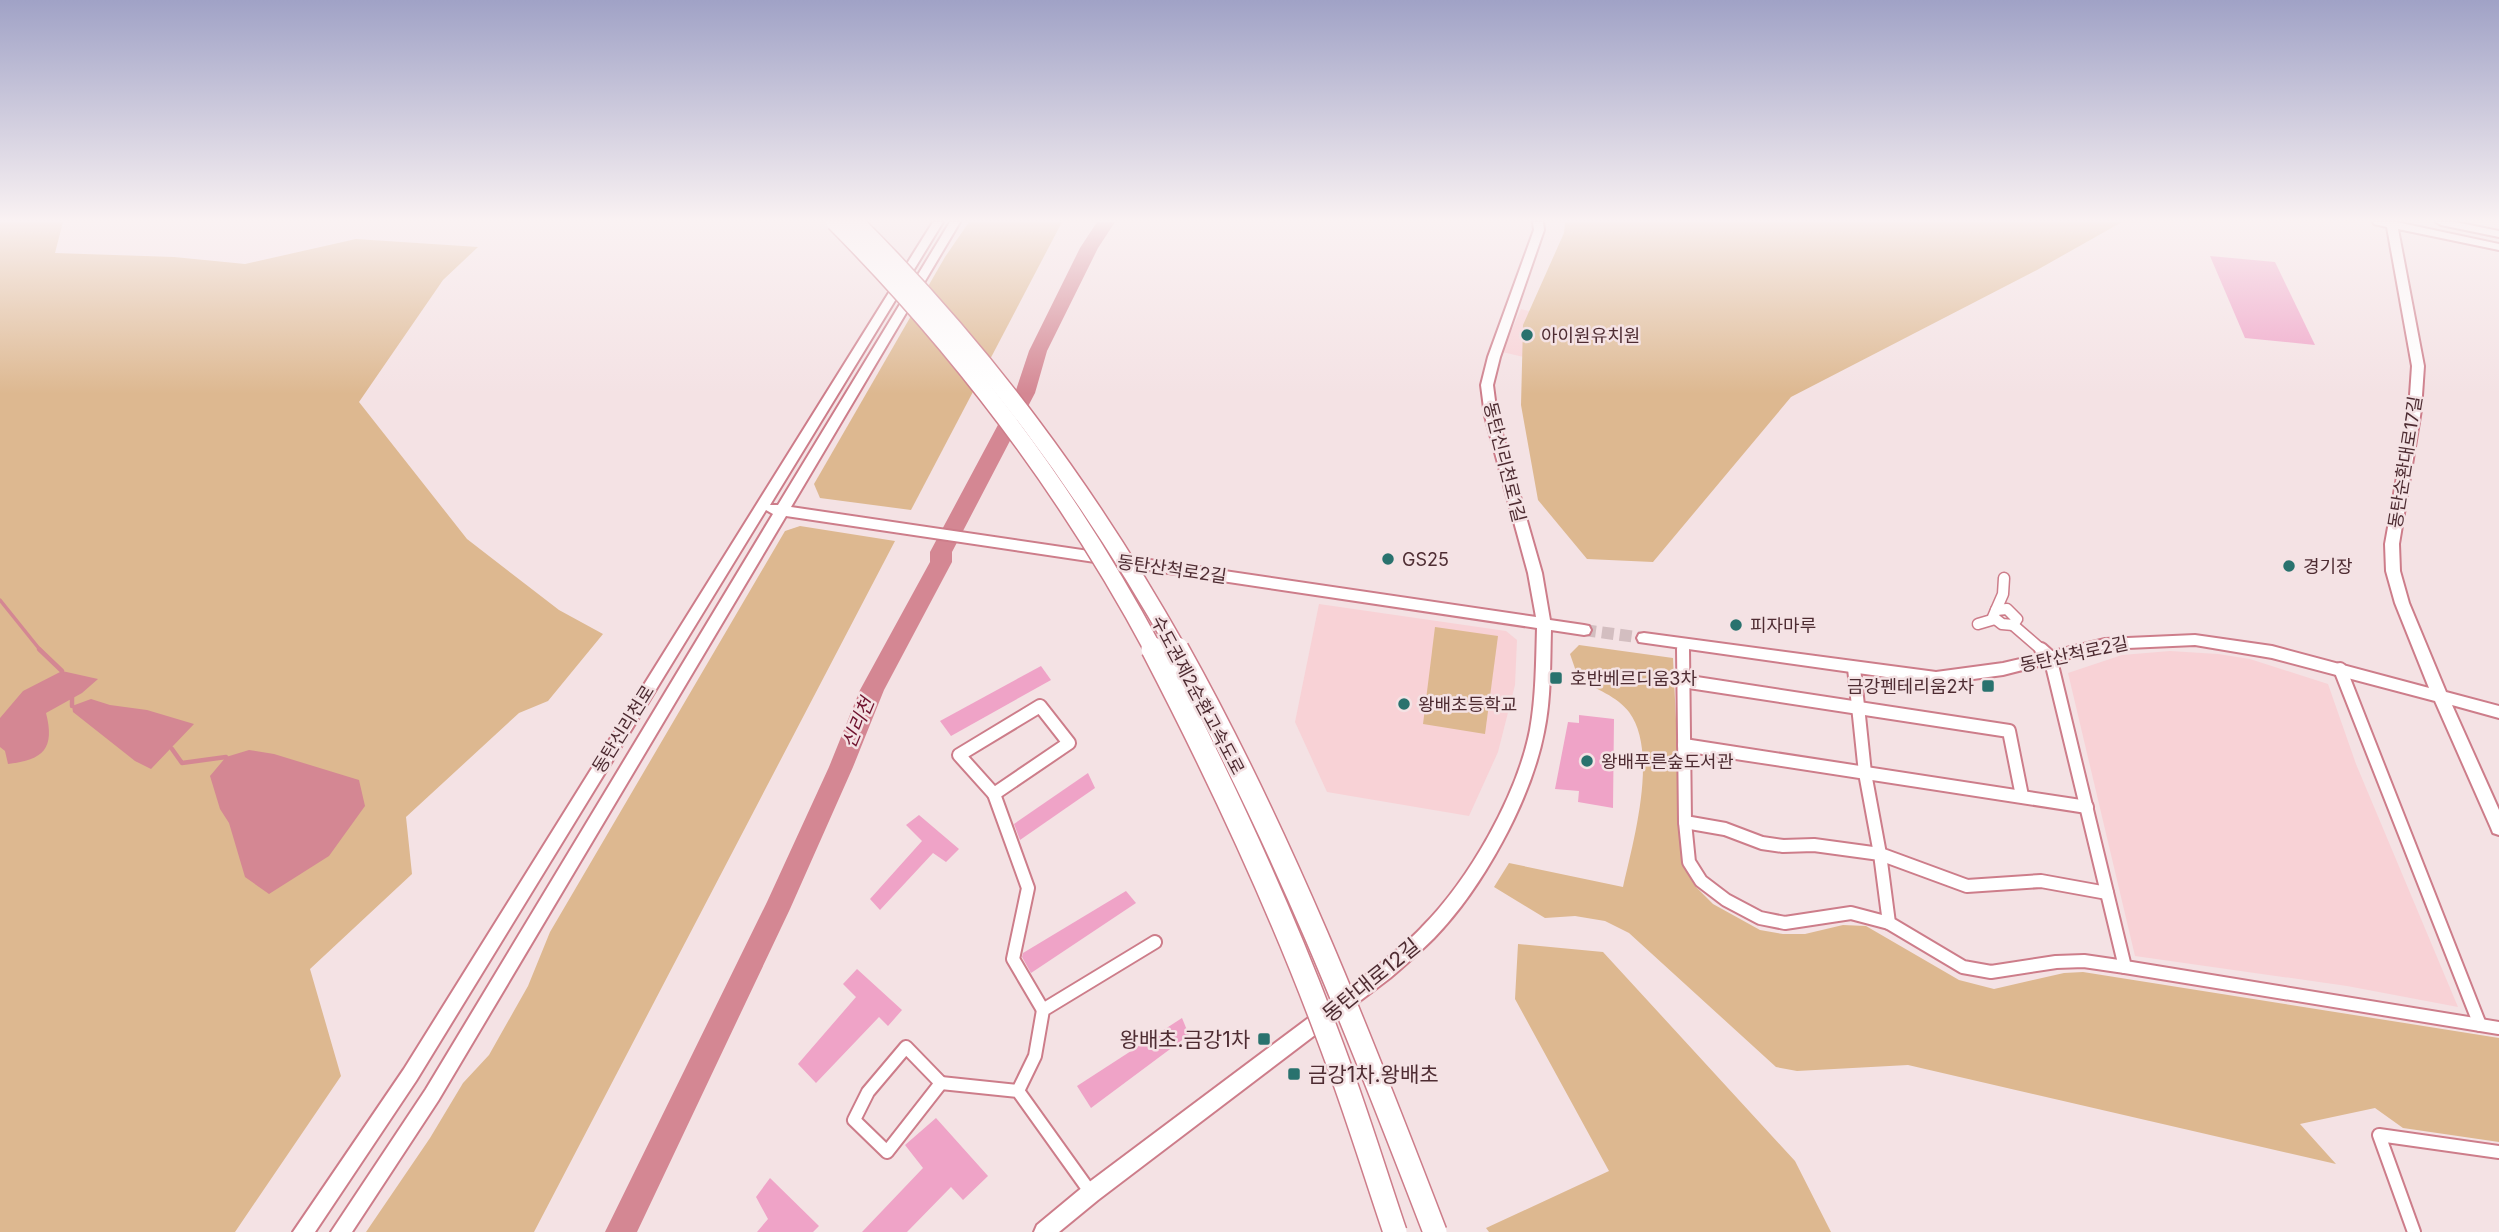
<svg xmlns="http://www.w3.org/2000/svg" width="2499" height="1232" viewBox="0 0 2499 1232" font-family="Inter,'Noto Sans KR',sans-serif">
  <style>
    .built { fill: #f8d2d6 }
    .green { fill: #ddb890 }
    .water { fill: #d48793 }
    .lines { fill: none; stroke-linecap: round; stroke-linejoin: round }
    .stream-far1 { stroke: #d48793; stroke-width: 3.5 }
    .stream { stroke: #d48793; stroke-width: 4.5 }
    .river { fill: #d48793; fill-rule: evenodd }
    .building { fill: #efa3c7 }
    .secondary-tunnel { stroke: #d3bec0; stroke-width: 12; stroke-dasharray: 12 6; stroke-linecap: butt }
    .street-far1-casing { stroke: #cd7d8a; stroke-width: 13 }
    .street-casing { stroke: #cd7d8a; stroke-width: 16 }
    .secondary-casing { stroke: #cd7d8a; stroke-width: 4 }
    .street-far1 { stroke: #fff; stroke-width: 10 }
    .street { stroke: #fff; stroke-width: 12 }
    .secondary { fill: #fff; fill-rule: evenodd }
    .highway-bridge-far1-casing { stroke: #cd7d8a; stroke-width: 20; stroke-linecap: butt }
    .highway-bridge-casing { stroke: #cd7d8a; stroke-width: 26; stroke-linecap: butt }
    .highway-bridge-far1 { stroke: #fff; stroke-width: 17 }
    .highway-bridge { stroke: #fff; stroke-width: 23 }
    .poi-dot { fill: #29726e; stroke: #f4e2e4; stroke-width: 2.5 }
    .labels { text-anchor: middle; dominant-baseline: central; stroke-width: 5; stroke-linejoin: round; paint-order: stroke }
    .poi-label { font-size: 18px; fill: #4e2c32; stroke: #f4e2e4; text-anchor: start }
    .street-label { font-size: 18px; fill: #4e2c32; stroke: #f4e2e4 }
    .water-label { font-size: 19px; font-style: italic; fill: #6f122e; stroke: #f4e2e4 }
    .near-street-label { font-size: 21px; fill: #4e2c32; stroke: #f4e2e4 }
    .near-poi-label { font-size: 21px; fill: #4e2c32; stroke: #f4e2e4; text-anchor: end }
  </style>
  <rect width="100%" height="100%" fill="#f4e2e4"/>
  <g class="built">
    <polygon points="1521,309 1553,317 1533,359 1502,352"/>
    <polygon points="1319,604 1506,631 1517,640 1515,685 1498,752 1469,816 1327,792 1295,722"/>
    <polygon points="2170,651 2218,654 2250,659 2328,684 2356,764 2458,1007 2347,986 2135,956 2068,673 2122,655"/>
  </g>
  <g class="green">
    <polygon points="0,222 63,222 55,253 174,257 245,264 356,239 478,247 443,280 359,402 467,539 559,610 603,634 548,701 519,713 406,817 412,874 310,969 341,1076 235,1232 0,1232"/>
    <polygon points="969,222 1062,222 911,510 820,498 814,484 945,257"/>
    <polygon points="1565,222 2122,222 2037,270 1791,397 1653,562 1587,559 1538,500 1521,405 1523,325 1564,233"/>
    <polygon points="800,526 895,541 534,1232 366,1232 430,1138 463,1083 489,1055 528,986 550,932 785,531"/>
    <polygon points="1435,627 1498,636 1485,734 1423,724"/>
    <path d="M 1579,645 L 1673,658 L 1683,865 L 1695,886 L 1713,904 L 1760,930 L 1783,934 L 1805,934 L 1843,925 L 1866,926 L 1959,980 L 1994,989 L 2064,973 L 2083,972 L 2499,1038 L 2499,1142 L 2403,1128 L 2375,1108 L 2300,1124 L 2336,1164 L 1908,1065 L 1797,1071 L 1776,1067 L 1629,933 L 1605,921 L 1575,916 L 1545,918 L 1494,887 L 1509,863 L 1623,887 C 1633,842 1659,752 1629,712 C 1618,697 1595,688 1579,680 L 1570,654 Z"/>
    <polygon points="1518,944 1603,952 1795,1161 1831,1232 1489,1232 1486,1228 1609,1171 1515,999"/>
  </g>
  <g class="water">
    <path d="M 62,671 L 98,679 L 82,693 L 46,713 C 55,748 44,760 8,764 L 5,751 L 0,747 L 0,718 L 23,691 Z"/>
    <polygon points="91,699 110,705 147,710 194,724 151,769 135,761 73,712 72,706"/>
    <polygon points="249,750 274,754 359,780 365,806 329,856 269,894 245,877 229,823 220,809 210,776 226,757"/>
  </g>
  <g class="lines">
    <polyline class="stream-far1" points="0,600 41,651"/>
    <g class="stream">
      <polyline points="39,649 62,671"/>
      <polyline points="72,696 72,706"/>
      <polyline points="172,749 182,763 226,757"/>
    </g>
    <polygon class="river" points="1097,222 1115,222 1098,248 1047,351 1035,393 952,552 952,562 884,690 853,767 790,909 637,1232 605,1232 767,902 829,767 860,690 930,562 930,552 1015,393 1029,351 1080,248"/>
  </g>
  <g class="building">
    <polygon points="2210,256 2275,262 2315,345 2245,338"/>
    <polygon points="1041,666 1051,680 951,736 940,721"/>
    <polygon points="1579,715 1614,719 1613,808 1578,802 1579,791 1555,789 1568,722 1579,723"/>
    <polygon points="1088,773 1095,788 1020,840 1014,824"/>
    <polygon points="919,815 959,849 946,862 933,853 880,910 870,899 922,841 906,825"/>
    <polygon points="1126,891 1136,903 1031,973 1022,957 1023,953"/>
    <polygon points="857,969 902,1010 888,1026 879,1017 816,1083 798,1064 856,997 843,984"/>
    <polygon points="1182,1018 1189,1035 1091,1108 1077,1086"/>
    <polygon points="936,1118 988,1176 963,1200 951,1187 907,1232 862,1232 923,1168 905,1145"/>
    <polygon points="770,1178 819,1226 813,1232 757,1232 768,1219 756,1197"/>
  </g>
  <g class="lines">
    <polyline class="secondary-tunnel" points="1584,630 1644,638"/>
    <g class="street-far1-casing">
      <g id="street-far1">
        <polygon points="2007,609 2017,619 2013,625 2002,624 1993,617 1996,610"/>
        <polyline points="1996,610 2003,594 2004,578"/>
        <polyline points="1978,624 1995,619"/>
        <polyline points="2013,625 2043,651"/>
        <polyline points="1683,644 1683,651"/>
      </g>
    </g>
    <g class="street-casing">
      <g id="street">
        <polyline points="1683,649 1685,822 1725,829 1762,843 1783,846 1814,845 1880,854 1889,923 1963,967 1991,972 2056,962 2084,961 2125,967"/>
        <polyline points="2041,649 2050,657 2125,967 2499,1028"/>
        <polyline points="1854,668 1865,773 1880,854 1967,886 2041,881 2107,893"/>
        <polyline points="2340,669 2480,1025"/>
        <polyline points="1683,681 2009,731 2022,796"/>
        <polygon points="1040,706 1069,743 994,794 959,755"/>
        <polyline points="1684,745 2087,807"/>
        <polyline points="994,794 1028,888 1013,959 1043,1010"/>
        <polyline points="1685,822 1689,862 1701,881 1726,900 1760,918 1785,923 1851,913 1889,923"/>
        <polygon points="906,1047 941,1083 887,1152 854,1120 868,1092"/>
        <polyline points="941,1083 1018,1091 1091,1193"/>
        <polyline points="1018,1091 1035,1056 1043,1010 1155,942"/>
        <polyline points="2414,1232 2379,1135 2499,1152"/>
      </g>
    </g>
    <g class="secondary-casing">
      <g id="secondary">
        <path d="M 933,222 L 943,222 L 770,505 L 778,505 L 950,222 L 960,222 L 791,507 L 1536,617 L 1528,573 L 1485,416 L 1481,385 L 1488,357 L 1534,230 L 1533,222 L 1543,222 L 1544,230 L 1500,357 L 1493,385 L 1497,416 L 1542,573 L 1550,620 L 1584,625 L 1589,626 L 1591,630 L 1589,634 L 1584,635 L 1551,630 C 1550,664 1551,699 1544,732 C 1531,800 1482,889 1434,938 C 1420,952 1405,965 1390,978 L 1098,1200 L 1059,1232 L 1034,1232 L 1037,1225 L 1084,1186 L 1378,966 C 1393,953 1409,941 1422,927 C 1469,880 1517,796 1530,730 C 1536,697 1536,662 1537,628 L 786,516 L 438,1101 L 352,1232 L 331,1232 L 426,1089 L 773,514 L 766,510 L 416,1081 L 315,1232 L 293,1232 L 404,1069 Z"/>
        <polygon points="2373,222 2396,222 2499,244 2499,250 2398,229 2424,366 2421,410 2399,544 2400,571 2409,603 2446,692 2499,706 2499,718 2452,705 2499,810 2499,835 2493,833 2491,828 2435,701 2272,658 2195,645 2105,649 2003,675 1936,684 1639,642 1637,638 1639,634 1644,633 1936,672 2003,663 2105,639 2195,635 2272,646 2429,688 2395,603 2386,571 2385,544 2409,410 2412,366 2387,227 2374,224"/>
        <polygon points="2436,222 2455,222 2499,231 2499,237 2441,225"/>
      </g>
    </g>
    <use href="#street-far1" class="street-far1"/>
    <use href="#street" class="street"/>
    <use href="#secondary" class="secondary"/>
    <g class="highway-bridge-far1-casing">
      <g id="highway-bridge-far1">
        <path d="M 835,222 C 962,350 1069,492 1154,651"/>
        <path d="M 855,222 C 985,352 1088,491 1178,651"/>
      </g>
    </g>
    <g class="highway-bridge-casing">
      <g id="highway-bridge">
        <path d="M 1153,649 C 1218,774 1279,904 1328,1036 C 1353,1101 1373,1167 1395,1232"/>
        <path d="M 1177,649 C 1281,835 1359,1034 1435,1232"/>
      </g>
    </g>
    <use href="#highway-bridge-far1" class="highway-bridge-far1"/>
    <use href="#highway-bridge" class="highway-bridge"/>
  </g>
  <linearGradient id="sky" x2="0" y2="1"><stop stop-color="#a0a2c6"/><stop offset="0.56" stop-color="#faf2f3"/><stop offset="1" stop-color="#faf2f3" stop-opacity="0"/></linearGradient>
  <rect width="2499" height="394" fill="url(#sky)"/>
  <g class="poi-dot">
    <circle cx="1527" cy="335" r="7"/>
    <circle cx="1388" cy="559" r="7"/>
    <circle cx="2289" cy="566" r="7"/>
    <circle cx="1736" cy="625" r="7"/>
    <rect x="1549" y="671" width="14" height="14" rx="3.5"/>
    <rect x="1981" y="679" width="14" height="14" rx="3.5"/>
    <circle cx="1404" cy="704" r="7"/>
    <circle cx="1587" cy="761" r="7"/>
    <rect x="1257" y="1032" width="14" height="14" rx="3.5"/>
    <rect x="1287" y="1067" width="14" height="14" rx="3.5"/>
  </g>
  <g class="labels">
    <g class="poi-label">
      <text x="1541" y="335">아이원유치원</text>
      <text x="1402" y="559">GS25</text>
      <text x="2303" y="566">경기장</text>
      <text x="1750" y="625">피자마루</text>
      <text x="1570" y="678">호반베르디움3차</text>
      <text x="1974" y="686" text-anchor="end">금강펜테리움2차</text>
      <text x="1418" y="704">왕배초등학교</text>
      <text x="1601" y="761">왕배푸른숲도서관</text>
    </g>
    <g class="street-label">
      <text transform="translate(1505 462) rotate(76)">동탄신리천로1길</text>
      <text transform="translate(2405 462) rotate(-81)">동탄순환대로17길</text>
      <text transform="translate(1172 569) rotate(8)">동탄산척로2길</text>
      <text transform="translate(2074 654) rotate(-12)">동탄산척로2길</text>
      <text transform="translate(1198 695) rotate(62)">수도권제2순환고속도로</text>
      <text transform="translate(623 729) rotate(-58)">동탄신리천로</text>
    </g>
    <g class="water-label">
      <text transform="translate(858 723) rotate(-67)">신리천</text>
    </g>
    <g class="near-street-label">
      <text transform="translate(1371 980) rotate(-39)">동탄대로12길</text>
    </g>
    <g class="near-poi-label">
      <text x="1250" y="1039">왕배초.금강1차</text>
      <text x="1308" y="1074" text-anchor="start">금강1차.왕배초</text>
    </g>
  </g>
</svg>
